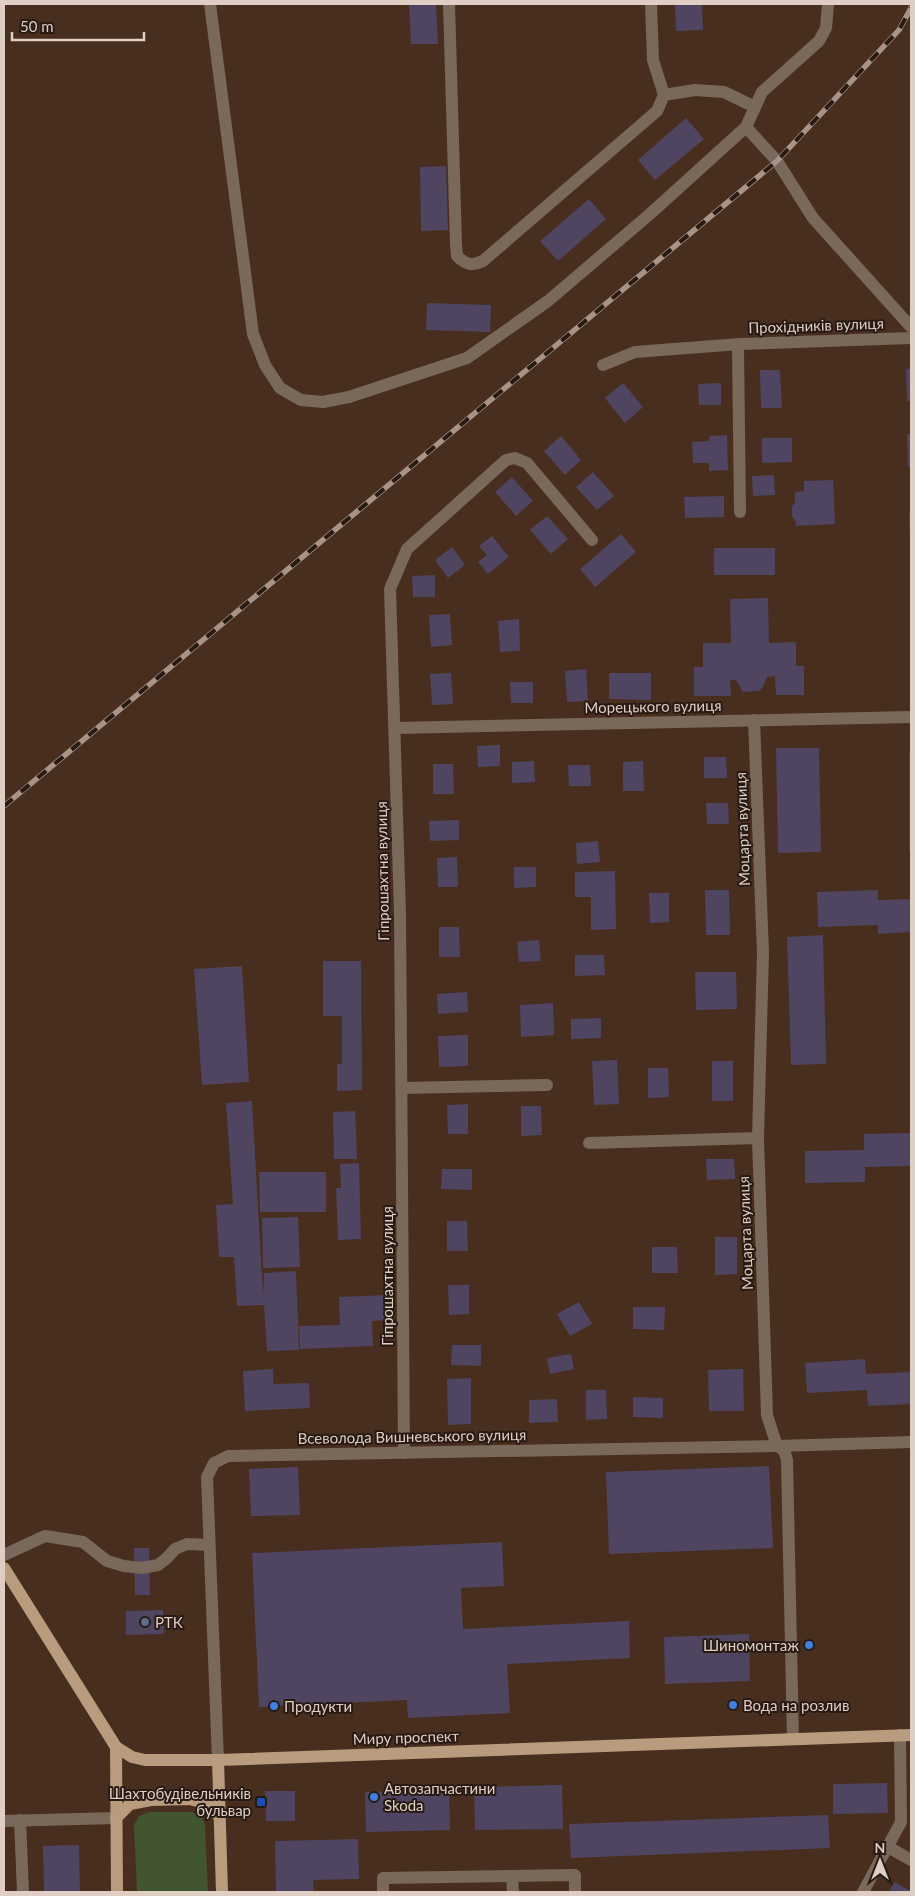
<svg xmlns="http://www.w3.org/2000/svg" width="915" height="1896" viewBox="0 0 915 1896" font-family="Lato,sans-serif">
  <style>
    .green { fill: #425531 }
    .building { fill: #4f4560 }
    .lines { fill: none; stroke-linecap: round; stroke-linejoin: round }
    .minor { stroke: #78695b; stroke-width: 12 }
    .major { stroke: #b99c7e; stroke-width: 12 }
    .rail-casing { stroke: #a79387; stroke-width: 5.5 }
    .rail { stroke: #261a13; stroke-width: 4; stroke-dasharray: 11; stroke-linecap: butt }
    .service-dot { fill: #5c6f8a; stroke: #261a13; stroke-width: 2 }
    .shop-dot { fill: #3f7fe0; stroke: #261a13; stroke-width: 2 }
    .transit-dot { fill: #1a4fb4; stroke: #261a13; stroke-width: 2 }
    .labels { text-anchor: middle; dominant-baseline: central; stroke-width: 4; stroke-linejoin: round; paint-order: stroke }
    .street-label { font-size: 15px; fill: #dfcec4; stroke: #261a13 }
    .poi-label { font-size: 15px; fill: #dfcec4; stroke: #261a13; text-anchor: start }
  </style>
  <rect width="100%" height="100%" fill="#482e1e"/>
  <polygon class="green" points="149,1812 192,1812 202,1816 205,1825 208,1892 137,1892 134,1825 139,1816"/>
  <g class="building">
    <polygon points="409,4 436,4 438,44 411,44"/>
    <polygon points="675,4 702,4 703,30 676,31"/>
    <polygon points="686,118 704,139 655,180 638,160"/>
    <polygon points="446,166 448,230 421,231 420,167"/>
    <polygon points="589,199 606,219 558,261 540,241"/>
    <polygon points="427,303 491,305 490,332 426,330"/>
    <polygon points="911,368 911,401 907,401 906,369"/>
    <polygon points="760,370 780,370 782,408 761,408"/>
    <polygon points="623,383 643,407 625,423 605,398"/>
    <polygon points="721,383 721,405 699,405 698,384"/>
    <polygon points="907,434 911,434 911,467 908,467"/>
    <polygon points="727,435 728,470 709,471 709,463 693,463 692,442 709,441 710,436"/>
    <polygon points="561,436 581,460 565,475 544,451"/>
    <polygon points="762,438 792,438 792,462 762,463"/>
    <polygon points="593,472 614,496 597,510 576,487"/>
    <polygon points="774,475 775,495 753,496 752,476"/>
    <polygon points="512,477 533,501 516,516 495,492"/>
    <polygon points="833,480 835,524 796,526 796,522 792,516 792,506 795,502 795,492 804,491 804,481"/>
    <polygon points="724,496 724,517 685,518 684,497"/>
    <polygon points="909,513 911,513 911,545 910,545"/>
    <polygon points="547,516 568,539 551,554 530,530"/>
    <polygon points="621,534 636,552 595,587 580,569"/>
    <polygon points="492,536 509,557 488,574 478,562 487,555 479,546"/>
    <polygon points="452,547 465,565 448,578 435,560"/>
    <rect x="714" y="548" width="61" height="27"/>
    <polygon points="435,575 435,597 413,597 412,576"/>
    <polygon points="768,598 769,643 796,642 796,666 804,666 804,695 776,695 775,676 767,677 763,687 759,691 743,692 736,680 730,680 731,696 694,696 694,667 703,667 703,643 731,643 730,599"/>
    <polygon points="450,614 452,645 431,647 429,615"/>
    <polygon points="519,619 520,651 500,652 498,621"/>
    <polygon points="586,669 588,701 567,702 565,671"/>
    <polygon points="451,673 453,704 432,705 430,674"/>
    <polygon points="609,673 651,673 651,700 609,699"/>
    <polygon points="510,682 533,682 533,703 511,703"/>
    <polygon points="500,745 500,766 478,767 477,746"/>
    <polygon points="776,748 819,748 821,852 778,853"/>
    <rect x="909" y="752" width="2" height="99"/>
    <polygon points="704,757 726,757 727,778 704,778"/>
    <polygon points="534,761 535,782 512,783 512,762"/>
    <polygon points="643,761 644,791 623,791 623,762"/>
    <polygon points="433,764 453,764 454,794 433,794"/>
    <polygon points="568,765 590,765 591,786 569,786"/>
    <polygon points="706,803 728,803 729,824 707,824"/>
    <polygon points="459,820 459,840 430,841 429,821"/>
    <polygon points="598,841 600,862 577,864 576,843"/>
    <polygon points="457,857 458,887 438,887 437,858"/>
    <polygon points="514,867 536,867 536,887 514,888"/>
    <polygon points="615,871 616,929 591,930 591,897 575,897 575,872"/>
    <polygon points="705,890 729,890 730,935 706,935"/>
    <polygon points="878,890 878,900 911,899 911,932 878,934 878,925 818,927 817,892"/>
    <polygon points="649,893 669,893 669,922 650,923"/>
    <polygon points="439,927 459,927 460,957 439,957"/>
    <polygon points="823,935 826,1064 791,1065 787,937"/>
    <polygon points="539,940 541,961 519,962 517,942"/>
    <polygon points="575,955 604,955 605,975 575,976"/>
    <polygon points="323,961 361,961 362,1090 337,1091 337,1064 342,1064 342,1016 323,1016"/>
    <polygon points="242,966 249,1082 202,1085 194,969"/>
    <polygon points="695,972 736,972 737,1009 696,1010"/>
    <polygon points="467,992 468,1012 438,1014 437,994"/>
    <polygon points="553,1003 554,1035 521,1037 520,1005"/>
    <polygon points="601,1018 601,1038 571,1039 571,1019"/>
    <polygon points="468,1035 468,1066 439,1067 438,1036"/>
    <polygon points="617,1060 619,1104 594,1105 592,1061"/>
    <rect x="712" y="1061" width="21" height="40"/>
    <polygon points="648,1068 668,1068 669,1097 648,1098"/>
    <polygon points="252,1101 263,1296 264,1273 296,1271 299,1350 267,1351 264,1305 237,1306 234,1257 219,1257 216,1205 233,1204 226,1103"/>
    <polygon points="468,1104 468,1134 448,1134 447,1105"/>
    <polygon points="521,1106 541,1106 542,1135 521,1136"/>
    <polygon points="355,1111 357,1159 334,1159 333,1112"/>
    <polygon points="911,1133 911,1166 865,1167 865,1182 805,1183 805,1151 864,1150 864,1134"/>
    <polygon points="706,1159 734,1159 735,1179 707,1180"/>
    <polygon points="359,1163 361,1239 338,1240 336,1188 341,1188 340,1164"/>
    <polygon points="442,1169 472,1169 472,1190 441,1189"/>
    <polygon points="259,1172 326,1172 326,1212 260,1212"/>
    <polygon points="298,1217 300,1267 263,1268 262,1218"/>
    <polygon points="447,1221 467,1221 468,1251 447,1251"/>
    <polygon points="715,1237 737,1237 737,1274 715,1275"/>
    <polygon points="652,1247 677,1247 678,1273 652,1273"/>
    <polygon points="448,1285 469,1285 469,1314 449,1315"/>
    <polygon points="388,1295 389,1320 372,1321 373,1346 300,1349 299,1326 340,1325 339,1297"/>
    <polygon points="579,1302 592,1324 570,1336 557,1314"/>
    <polygon points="633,1307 665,1307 664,1330 633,1329"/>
    <polygon points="452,1345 481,1345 481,1366 451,1365"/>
    <polygon points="571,1354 574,1369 550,1374 547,1358"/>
    <polygon points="865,1359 866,1374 911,1372 911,1404 868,1406 867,1390 807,1393 805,1363"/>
    <polygon points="273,1369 273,1384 309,1383 310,1408 245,1411 243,1371"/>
    <polygon points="743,1369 744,1411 709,1411 708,1370"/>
    <polygon points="471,1378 471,1424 448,1425 447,1379"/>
    <polygon points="586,1390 606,1390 607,1419 586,1420"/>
    <polygon points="633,1397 663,1398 663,1418 633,1417"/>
    <polygon points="557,1399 558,1422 529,1423 529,1400"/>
    <polygon points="769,1466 773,1548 609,1554 606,1472"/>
    <polygon points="298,1467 300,1515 251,1516 249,1469"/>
    <polygon points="502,1542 504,1586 461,1588 463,1629 629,1621 630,1658 507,1664 510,1713 408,1718 407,1700 259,1707 252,1553"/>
    <polygon points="134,1548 149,1548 150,1595 135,1595"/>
    <polygon points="163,1610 164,1634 126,1635 126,1611"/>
    <polygon points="749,1634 750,1681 665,1684 664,1637"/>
    <polygon points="887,1783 888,1813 833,1814 833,1784"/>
    <polygon points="562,1785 563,1829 475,1830 474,1787"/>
    <polygon points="449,1790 450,1830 366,1832 365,1792"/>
    <polygon points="265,1791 295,1791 295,1821 266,1821"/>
    <polygon points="828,1815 830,1848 571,1858 569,1824"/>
    <polygon points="358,1839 359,1879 313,1880 314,1892 276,1892 275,1841"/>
    <polygon points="79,1845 80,1892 44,1892 43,1846"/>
    <polygon points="894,1882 911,1891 911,1892 889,1892"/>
  </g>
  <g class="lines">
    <g class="minor">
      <polyline points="210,4 253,334 265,365 280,388 301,400 323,402 349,397 467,358 548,301 650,214 746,127 762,92 819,41 826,28 828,4"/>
      <path d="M 449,4 L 456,244 L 457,256 C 466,265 472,266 483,261 L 657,111 L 664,95 L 653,60 L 651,4"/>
      <polyline points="664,95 695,90 724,92 755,107"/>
      <polyline points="746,127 777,161 813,218 911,327"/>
      <polyline points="603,365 635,352 740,344"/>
      <polyline points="740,512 738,346 740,344 911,338"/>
      <polyline points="754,720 763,953 758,1138 767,1415 777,1446 784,1450 787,1460 793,1739"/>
      <polyline points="395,728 911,717"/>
      <polyline points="402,1088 547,1085"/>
      <polyline points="589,1143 758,1138"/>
      <polyline points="404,1453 400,913 390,589 407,549 506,460 515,458 527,463 592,540"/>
      <polyline points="4,1555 45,1536 83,1542 107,1561 124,1566 142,1568 158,1565 167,1558 175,1549 187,1544 209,1545"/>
      <polyline points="218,1760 207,1477 214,1463 228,1456 777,1446 911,1442"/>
      <polyline points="20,1820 23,1892"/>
      <polyline points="4,1821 116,1818"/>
      <polyline points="888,1847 911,1860"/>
      <polyline points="512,1876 513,1892"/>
      <polyline points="383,1892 383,1878 575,1875 575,1892"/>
      <polyline points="863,1892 901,1822 900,1735"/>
    </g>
    <g class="major">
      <polyline points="4,1568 116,1747 132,1757 145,1760 218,1760 911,1735"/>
      <polyline points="116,1747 117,1892"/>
      <polyline points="218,1760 222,1892"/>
      <polyline points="116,1818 130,1804 151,1800 189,1799 206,1803 219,1816"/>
    </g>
    <g class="rail-casing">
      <polyline id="rail" points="4,806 777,161 899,30 911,8"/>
    </g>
    <use href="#rail" class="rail"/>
  </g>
  <circle class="service-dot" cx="145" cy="1622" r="5"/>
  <g class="shop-dot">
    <circle cx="809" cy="1645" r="5"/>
    <circle cx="733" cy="1705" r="5"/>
    <circle cx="274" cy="1706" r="5"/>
    <circle cx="374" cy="1797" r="5"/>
  </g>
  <rect class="transit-dot" x="256" y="1797" width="10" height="10" rx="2.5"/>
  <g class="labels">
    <g class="street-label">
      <text transform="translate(816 325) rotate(-2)">Прохідників вулиця</text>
      <text transform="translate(653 706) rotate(-1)">Морецького вулиця</text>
      <text transform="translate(742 829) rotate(-92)">Моцарта вулиця</text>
      <text transform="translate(382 871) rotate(-91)">Гіпрошахтна вулиця</text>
      <text transform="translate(745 1233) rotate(-92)">Моцарта вулиця</text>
      <text transform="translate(387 1276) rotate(-90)">Гіпрошахтна вулиця</text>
      <text transform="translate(412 1436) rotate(-1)">Всеволода Вишневського вулиця</text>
      <text transform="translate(406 1737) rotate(-2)">Миру проспект</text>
    </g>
    <g class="poi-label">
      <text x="155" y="1622">РТК</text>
      <text x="799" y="1645" text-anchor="end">Шиномонтаж</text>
      <text x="743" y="1705">Вода на розлив</text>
      <text x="284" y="1706">Продукти</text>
      <text x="384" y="1788">Автозапчастини<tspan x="384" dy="17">Skoda</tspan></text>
      <text x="251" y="1793" text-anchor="end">Шахтобудівельників<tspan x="251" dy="17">бульвар</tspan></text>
    </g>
  </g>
  <rect width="915" height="1896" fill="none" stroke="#dfcec4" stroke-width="10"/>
  <g transform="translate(880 1861)" stroke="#261a13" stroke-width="4" paint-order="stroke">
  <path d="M0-4L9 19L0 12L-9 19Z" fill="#dfcec4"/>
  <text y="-8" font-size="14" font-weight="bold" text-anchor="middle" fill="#dfcec4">N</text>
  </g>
  <path d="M12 32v8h132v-8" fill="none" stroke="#dfcec4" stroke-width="2.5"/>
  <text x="20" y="32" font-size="15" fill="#dfcec4" stroke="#261a13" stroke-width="4" paint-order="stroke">50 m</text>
</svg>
